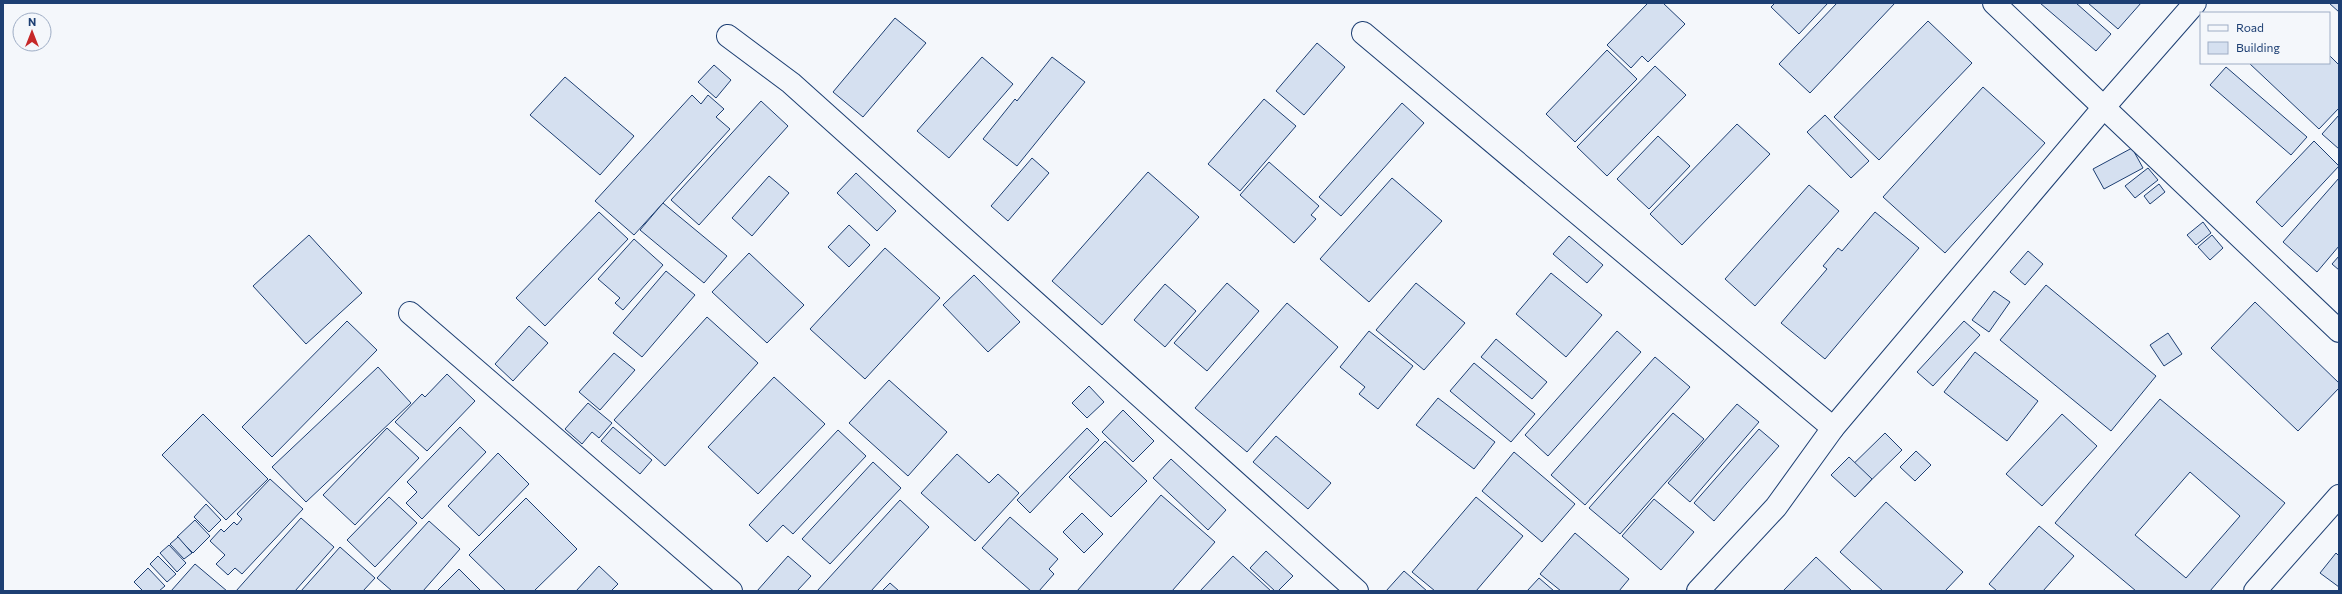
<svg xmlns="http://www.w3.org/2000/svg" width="2342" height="594" viewBox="0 0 2342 594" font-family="Commissioner,sans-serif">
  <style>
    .building { fill: #d5e0f0; stroke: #1d3f73; fill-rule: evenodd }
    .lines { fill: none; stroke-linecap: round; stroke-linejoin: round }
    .minor-casing { stroke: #1d3f73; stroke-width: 24 }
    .minor { stroke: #f4f7fb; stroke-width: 22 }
  </style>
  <rect width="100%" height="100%" fill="#f4f7fb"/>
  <g class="building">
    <polygon points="1648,3 1663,3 1685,24 1648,62 1642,56 1631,68 1607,45"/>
    <polygon points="1775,3 1828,3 1799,34 1771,7"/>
    <polygon points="1837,3 1895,3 1810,93 1779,64"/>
    <polygon points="2040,3 2076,3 2111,34 2096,51"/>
    <polygon points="2088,3 2141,3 2118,29"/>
    <polygon points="2329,3 2339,3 2339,12"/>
    <polygon points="895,18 926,43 863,117 833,92"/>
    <polygon points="1928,21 1972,63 1879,160 1834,117"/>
    <polygon points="1317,43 1345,67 1304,115 1276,91"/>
    <polygon points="1607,50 1637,79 1575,142 1546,114"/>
    <polygon points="2329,55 2339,65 2339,108 2319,129 2249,63 2329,63"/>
    <polygon points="982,57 1013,84 949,158 917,131"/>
    <polygon points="1052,57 1085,82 1017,166 983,139 1015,99 1017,101"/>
    <polygon points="714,65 731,80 716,98 698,82"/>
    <polygon points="1655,66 1686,95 1607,176 1577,147"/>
    <polygon points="2226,67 2307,137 2291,155 2210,85"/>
    <polygon points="565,77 634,136 600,175 530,115"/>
    <polygon points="1983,87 2045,143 1945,253 1883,197"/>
    <polygon points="692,95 701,104 708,95 724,109 716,117 730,129 634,235 595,201"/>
    <polygon points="1264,99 1296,126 1240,191 1208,164"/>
    <polygon points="761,101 788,126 699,225 671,200"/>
    <polygon points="1402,103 1424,123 1341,216 1319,197"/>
    <polygon points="1825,115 1869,161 1851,178 1807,132"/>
    <polygon points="2339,115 2339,149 2322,134"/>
    <polygon points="1737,124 1770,154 1682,245 1650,214"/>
    <polygon points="1658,136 1690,166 1649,209 1617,179"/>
    <polygon points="2314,141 2339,166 2282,227 2256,202"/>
    <polygon points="2132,148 2143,168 2104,189 2093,169"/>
    <polygon points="1032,158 1049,173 1008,221 991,206"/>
    <polygon points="1269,162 1319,206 1311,215 1316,219 1294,243 1240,195"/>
    <polygon points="2148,168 2158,180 2135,198 2125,186"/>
    <polygon points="1148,172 1199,217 1102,325 1052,281"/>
    <polygon points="856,173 896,211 877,231 837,193"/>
    <polygon points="769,176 789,193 752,236 732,218"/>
    <polygon points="1392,178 1442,221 1369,302 1320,259"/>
    <polygon points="2339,178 2339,246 2317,272 2283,242"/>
    <polygon points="2159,184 2165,192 2150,204 2144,196"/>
    <polygon points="1809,185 1839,211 1755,306 1725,279"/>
    <polygon points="663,203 727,256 704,283 640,230"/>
    <polygon points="599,212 628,239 545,326 516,298"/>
    <polygon points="1875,212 1919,248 1825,359 1781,323 1827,269 1823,266 1838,248 1842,251"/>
    <polygon points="2203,222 2211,233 2196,245 2187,235"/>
    <polygon points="849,225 870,245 849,267 828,247"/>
    <polygon points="309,235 362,293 306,344 253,286"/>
    <polygon points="2212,235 2223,248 2210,260 2198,247"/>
    <polygon points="1569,236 1603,265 1587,283 1553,254"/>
    <polygon points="634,239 663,265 623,310 615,303 620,298 598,279"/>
    <polygon points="885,248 940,298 865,379 810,329"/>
    <polygon points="2028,251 2043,264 2025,285 2010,272"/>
    <polygon points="749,253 804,305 767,343 712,292"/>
    <polygon points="2339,256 2339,270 2332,264"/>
    <polygon points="666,271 695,295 642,357 613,333"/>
    <polygon points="1551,273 1602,315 1566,357 1516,314"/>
    <polygon points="974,275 1020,322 988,352 943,305"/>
    <polygon points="1227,283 1259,311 1207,371 1174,343"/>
    <polygon points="1416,283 1465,323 1424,370 1376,330"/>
    <polygon points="1165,284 1196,311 1165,347 1134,320"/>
    <polygon points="2046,285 2156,376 2111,431 2000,340"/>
    <polygon points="1994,291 2010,302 1989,332 1972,320"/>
    <polygon points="2255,302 2339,383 2339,388 2298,431 2211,348"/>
    <polygon points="1287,303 1338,347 1247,452 1195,408"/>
    <polygon points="707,317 758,363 665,466 614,420"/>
    <polygon points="347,321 377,350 272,457 242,427"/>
    <polygon points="1964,321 1980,335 1933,386 1917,372"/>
    <polygon points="529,326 548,343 513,381 495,364"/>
    <polygon points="1369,331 1413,366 1378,409 1359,394 1365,387 1340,367"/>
    <polygon points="1617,331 1641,352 1548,456 1525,435"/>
    <polygon points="2168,333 2182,354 2164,366 2150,345"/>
    <polygon points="1496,339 1547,382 1532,399 1481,357"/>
    <polygon points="1975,352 2038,401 2007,441 1944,392"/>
    <polygon points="614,353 635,370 600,410 579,392"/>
    <polygon points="1655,357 1690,387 1585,505 1551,475"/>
    <polygon points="1474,363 1535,414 1511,442 1450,391"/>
    <polygon points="378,367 411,403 306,502 272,467"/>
    <polygon points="447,374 475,401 427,451 395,422 422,394 425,397"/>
    <polygon points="774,377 825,424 758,494 708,447"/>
    <polygon points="889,380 947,432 908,476 849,423"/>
    <polygon points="1089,386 1104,402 1087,418 1072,403"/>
    <polygon points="1438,398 1495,442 1474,469 1416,425"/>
    <path d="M 2160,399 L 2285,503 L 2210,591 L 2136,591 L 2055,523 ZM 2190,472 L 2240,516 L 2186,578 L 2135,535 Z"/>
    <polygon points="588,403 612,423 599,438 592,432 582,444 565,429"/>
    <polygon points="1737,404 1759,422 1690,502 1668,483"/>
    <polygon points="1123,410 1154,441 1133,462 1102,432"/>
    <polygon points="1673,413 1704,439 1620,534 1589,508"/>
    <polygon points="203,414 268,479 226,520 162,455"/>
    <polygon points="2062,414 2097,446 2042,506 2006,474"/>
    <polygon points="460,427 486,452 422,519 406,503 417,492 407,482"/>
    <polygon points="613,427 652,460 640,474 601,441"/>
    <polygon points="387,428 419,458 355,525 323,495"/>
    <polygon points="1087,428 1099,440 1030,513 1017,500"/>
    <polygon points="1759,429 1779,446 1714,521 1694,503"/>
    <polygon points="838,430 866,456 793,534 783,525 767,542 749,525"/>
    <polygon points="1885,433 1902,450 1856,495 1839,478"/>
    <polygon points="1276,436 1331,483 1308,509 1253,462"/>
    <polygon points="1105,441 1147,481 1111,517 1069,477"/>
    <polygon points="1916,451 1931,465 1915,481 1900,467"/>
    <polygon points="1514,452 1575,504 1542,542 1482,491"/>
    <polygon points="498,453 529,484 479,536 448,506"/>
    <polygon points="957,454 989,483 998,474 1019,493 975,541 921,493"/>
    <polygon points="1849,457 1872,479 1855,497 1831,475"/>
    <polygon points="1171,459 1226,510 1208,530 1153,478"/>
    <polygon points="873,462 901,488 830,564 802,539"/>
    <polygon points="270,479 303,509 242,574 235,568 228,575 216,564 225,555 210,541 221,529 224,532 234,522 237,525 242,519 237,514"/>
    <polygon points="1161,495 1215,542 1172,591 1077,591"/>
    <polygon points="389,497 417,523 375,567 347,540"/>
    <polygon points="1476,497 1523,536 1476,591 1435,591 1412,572"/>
    <polygon points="526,498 577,549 534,591 506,591 469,555"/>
    <polygon points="1654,499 1694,532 1661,570 1622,536"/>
    <polygon points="900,500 929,527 871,591 817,591"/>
    <polygon points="1886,502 1963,572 1945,591 1883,591 1840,552"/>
    <polygon points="206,504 221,520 209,532 194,517"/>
    <polygon points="1082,513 1103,534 1084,553 1063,532"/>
    <polygon points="1010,517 1058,559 1049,569 1054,574 1039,591 1031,591 982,548"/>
    <polygon points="301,518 334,547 295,591 236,591"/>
    <polygon points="195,520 210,536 193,553 177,537"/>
    <polygon points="429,521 460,549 423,591 392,591 377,578"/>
    <polygon points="2039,526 2074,556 2043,591 1997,591 1989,584"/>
    <polygon points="1575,533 1629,579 1619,591 1561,591 1540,574"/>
    <polygon points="178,537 192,553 184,559 170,544"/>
    <polygon points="169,545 186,563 177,572 160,553"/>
    <polygon points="340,547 375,578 363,591 301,591"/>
    <polygon points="1266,551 1293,576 1278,591 1275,591 1250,568"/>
    <polygon points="2336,553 2339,556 2339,587 2320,573"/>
    <polygon points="158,556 176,574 167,582 150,564"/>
    <polygon points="788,556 811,576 797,591 757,591"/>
    <polygon points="1233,556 1271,591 1200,591"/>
    <polygon points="1816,557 1852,591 1783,591"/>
    <polygon points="195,564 227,591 171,591"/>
    <polygon points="599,566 618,584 611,591 576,591"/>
    <polygon points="148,568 165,586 159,591 143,591 134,582"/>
    <polygon points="459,569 481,591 437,591"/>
    <polygon points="1404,571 1427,591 1386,591"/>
    <polygon points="1539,578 1554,591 1527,591"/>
    <polygon points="890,583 899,591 882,591"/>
  </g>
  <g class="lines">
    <g class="minor-casing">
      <g id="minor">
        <polyline points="1994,3 2339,331"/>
        <polyline points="1363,33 1833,428"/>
        <polyline points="728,36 791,83 1357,591"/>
        <polyline points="410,313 731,591"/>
        <polyline points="1698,591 1776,507 1833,428 2104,107 2195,3"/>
        <polyline points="2255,591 2339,496"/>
      </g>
    </g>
    <use href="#minor" class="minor"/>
  </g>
  <rect width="2342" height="594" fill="none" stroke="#1d3f73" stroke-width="8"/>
  <rect x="2200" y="12" width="130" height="52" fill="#f4f7fb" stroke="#9eadc5"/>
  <rect x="2208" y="25" width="20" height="6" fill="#f4f7fb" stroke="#9eadc5"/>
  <text x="2236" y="32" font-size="12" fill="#1d3f73">Road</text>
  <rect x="2208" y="42" width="20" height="12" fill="#d5e0f0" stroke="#9eadc5"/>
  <text x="2236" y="52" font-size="12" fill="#1d3f73">Building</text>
  <g transform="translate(32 32)"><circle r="19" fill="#f4f7fb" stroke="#9eadc5"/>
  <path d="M0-3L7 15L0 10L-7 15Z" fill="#c62828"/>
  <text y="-6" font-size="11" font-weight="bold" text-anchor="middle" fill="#1d3f73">N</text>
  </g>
</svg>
